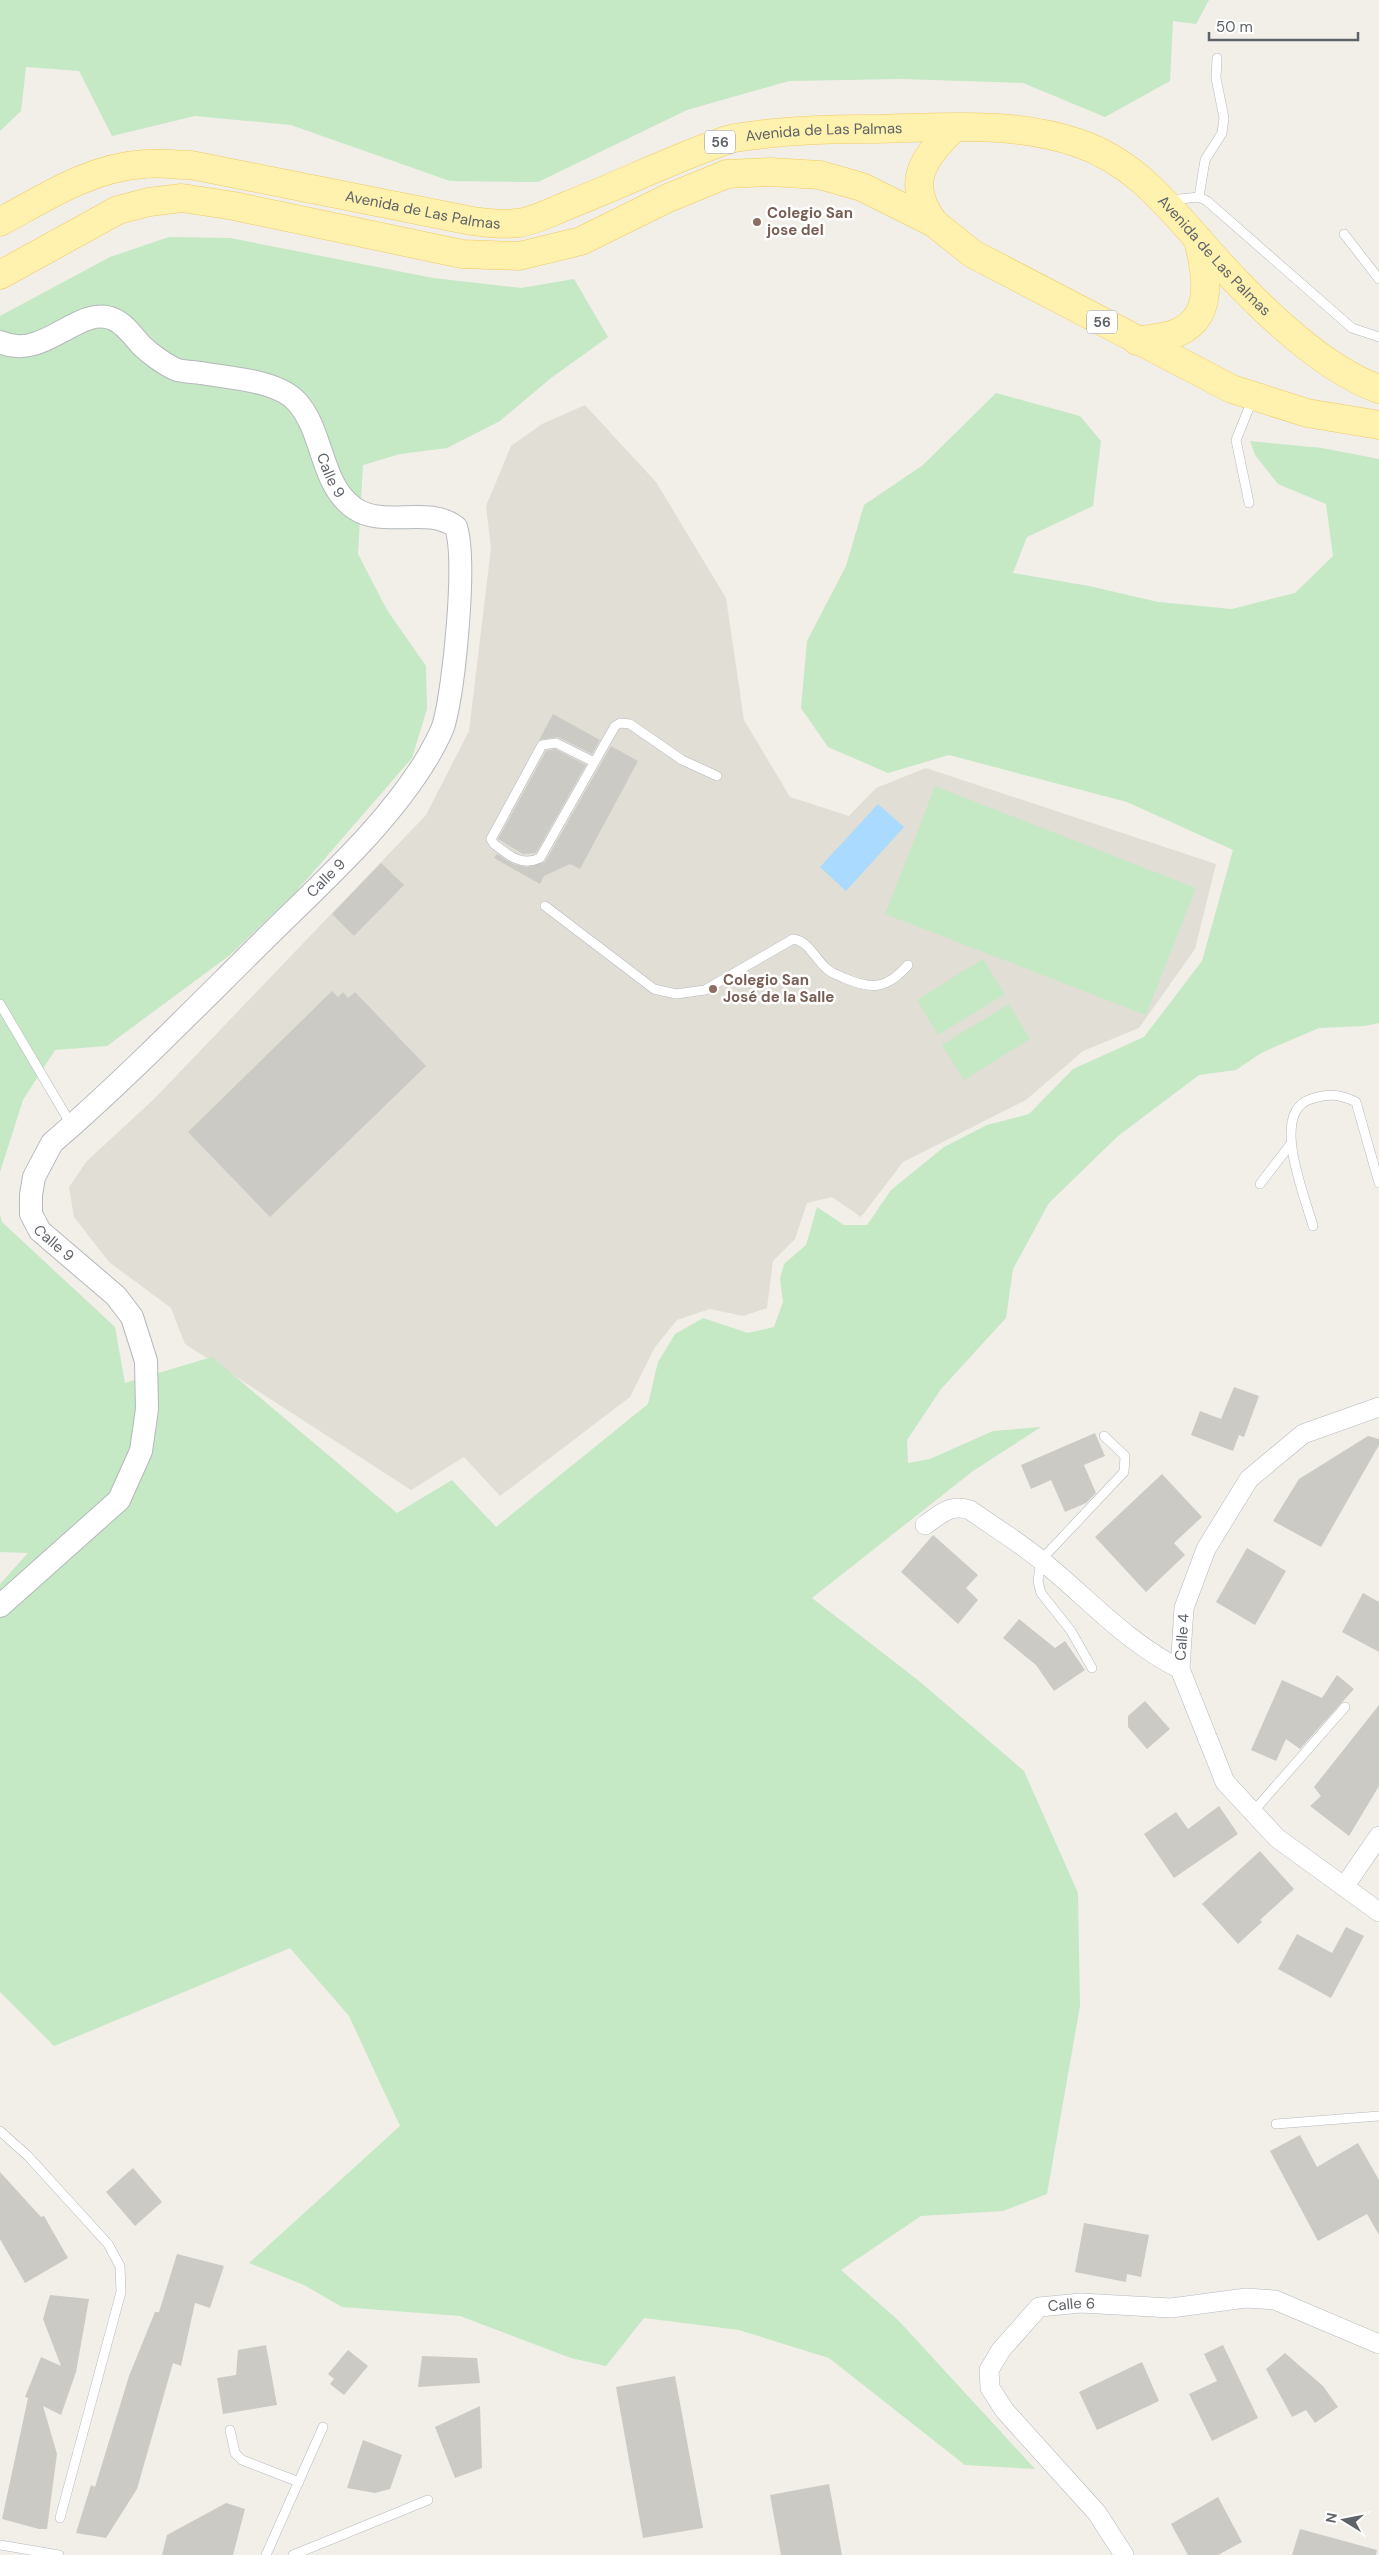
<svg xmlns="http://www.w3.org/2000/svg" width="1379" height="2555" viewBox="0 0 1379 2555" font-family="'DM Sans',sans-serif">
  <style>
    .education { fill: #e1ded6 }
    .green { fill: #c5e8c5 }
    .water { fill: #aadaff }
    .building { fill: #cccac5 }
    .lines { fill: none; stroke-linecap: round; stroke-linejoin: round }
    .service-casing { stroke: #b5b8bc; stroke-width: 10 }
    .minor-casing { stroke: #b5b8bc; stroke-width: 20 }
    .tertiary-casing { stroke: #b5b8bc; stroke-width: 24 }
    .primary-casing { stroke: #f2c960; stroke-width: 29 }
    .service { stroke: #fff; stroke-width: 9 }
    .minor { stroke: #fff; stroke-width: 19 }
    .tertiary { stroke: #fff; stroke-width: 22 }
    .primary { stroke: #fff2af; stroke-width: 28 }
    .education-dot { fill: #8d6e63; stroke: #fff; stroke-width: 2 }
    .labels { text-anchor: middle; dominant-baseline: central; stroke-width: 5; stroke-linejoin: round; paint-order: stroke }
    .shield { fill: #fff; stroke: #8f9295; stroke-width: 1 }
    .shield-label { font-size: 14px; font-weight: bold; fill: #5f6368 }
    .street-label { font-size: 15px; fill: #5f6368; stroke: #fff }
    .education-label { font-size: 15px; font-weight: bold; fill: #785e54; stroke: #fff; text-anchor: start }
  </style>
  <rect width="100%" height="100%" fill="#f1efe8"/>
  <polygon class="education" points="585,405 656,482 726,598 744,720 790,797 849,816 876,788 926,768 1216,864 1195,949 1139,1028 1083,1051 1026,1100 903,1162 861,1217 832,1197 807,1203 795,1239 773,1261 767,1308 743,1316 710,1309 677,1320 655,1347 630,1397 500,1496 464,1457 411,1490 185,1344 171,1308 109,1262 74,1217 69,1187 87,1161 154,1099 426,815 469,731 491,548 486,506 511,446 542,424"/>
  <g class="green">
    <polygon points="0,0 1209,0 1196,24 1173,21 1170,81 1105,117 1023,83 901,79 789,81 687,110 538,182 450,181 291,125 195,116 112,136 79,71 26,67 21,111 0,131"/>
    <polygon points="169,237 230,238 433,278 521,288 574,279 608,337 551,378 500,421 447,448 400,454 363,465 358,554 387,610 426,666 427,709 412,758 294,894 230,955 107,1046 55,1050 23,1100 0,1172 0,316 110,257"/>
    <polygon points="996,393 1080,416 1101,441 1093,506 1027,537 1013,573 1089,586 1158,602 1232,609 1295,593 1333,556 1326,504 1278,484 1255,455 1250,441 1322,448 1379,459 1379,1023 1364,1026 1319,1028 1261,1053 1236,1070 1199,1075 1118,1136 1049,1203 1013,1269 1006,1318 941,1389 907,1440 908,1463 930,1459 993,1431 1041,1427 973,1471 812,1598 919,1681 1024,1771 1078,1893 1080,2006 1047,2194 1003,2211 921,2216 841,2270 899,2321 1035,2469 965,2465 829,2358 739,2330 644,2318 606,2366 571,2358 460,2316 342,2307 304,2285 249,2263 400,2126 349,2016 290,1948 54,2046 0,1992 0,1584 28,1553 0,1552 0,1214 2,1222 115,1327 125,1383 212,1357 397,1513 452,1480 496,1527 648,1404 658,1362 675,1334 703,1318 748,1333 774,1327 783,1302 780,1279 784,1264 806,1245 817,1207 844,1225 867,1225 891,1190 944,1147 987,1125 1029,1114 1073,1069 1144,1037 1202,961 1233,850 1127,802 949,755 888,773 828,747 801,708 807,641 846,566 864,505 923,465"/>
    <polygon points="935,786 1196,888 1146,1015 885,914"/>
    <polygon points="983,959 1005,994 938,1035 917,1000"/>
    <polygon points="1009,1004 1030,1039 964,1080 942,1045"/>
  </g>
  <polygon class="water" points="878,804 904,827 846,891 820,867"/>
  <g class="building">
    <polygon points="553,714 600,740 592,754 558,737 539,740"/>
    <polygon points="611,746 638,761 580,869 570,864 544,876 540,884 494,858 497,854 513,864 526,867 545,862"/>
    <polygon points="555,749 586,765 536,853 523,854 498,839 546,751"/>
    <polygon points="381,863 404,885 354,936 332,914"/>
    <polygon points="332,991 338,997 343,992 348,998 355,992 426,1066 270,1217 188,1132"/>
    <polygon points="1234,1387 1259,1396 1244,1437 1239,1435 1233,1451 1191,1435 1200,1411 1221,1419"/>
    <polygon points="1095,1433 1105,1456 1084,1465 1096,1493 1086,1503 1065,1512 1051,1480 1031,1489 1021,1465"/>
    <polygon points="1368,1436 1379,1439 1379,1445 1321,1547 1273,1521 1299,1479"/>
    <polygon points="1162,1474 1202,1517 1174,1543 1185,1555 1146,1592 1095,1537"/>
    <polygon points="933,1535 978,1575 966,1588 978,1600 958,1624 901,1572"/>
    <polygon points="1247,1548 1286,1571 1255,1625 1216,1602"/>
    <polygon points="1363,1593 1379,1602 1379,1652 1342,1632"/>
    <polygon points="1019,1619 1055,1648 1065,1641 1085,1670 1054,1691 1036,1665 1003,1638"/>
    <polygon points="1337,1675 1354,1689 1300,1749 1286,1739 1276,1761 1251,1750 1282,1680 1322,1698"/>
    <polygon points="1145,1701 1170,1729 1147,1749 1128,1727 1128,1716"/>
    <polygon points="1379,1705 1379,1786 1349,1836 1310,1806 1321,1796 1314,1787"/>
    <polygon points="1219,1806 1238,1834 1174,1878 1144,1834 1176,1812 1188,1829"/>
    <polygon points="1260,1851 1294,1889 1260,1920 1262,1922 1238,1944 1202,1904"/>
    <polygon points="1346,1927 1364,1936 1331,1998 1278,1969 1297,1934 1332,1953"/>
    <polygon points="1300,2135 1317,2167 1358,2143 1379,2180 1379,2235 1367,2214 1318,2241 1270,2151"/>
    <polygon points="133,2168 162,2202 135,2226 106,2192"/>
    <polygon points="0,2172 41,2217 44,2216 68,2258 25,2283 0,2239"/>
    <polygon points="1084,2223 1149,2235 1141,2277 1127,2274 1126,2282 1075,2272"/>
    <polygon points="177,2254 224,2266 210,2308 195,2303 181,2366 173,2363 137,2489 106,2538 76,2533 91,2485 95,2487 129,2376 155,2312 159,2312"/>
    <polygon points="50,2295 89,2299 76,2372 61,2415 43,2406 57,2454 47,2529 39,2529 2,2519 28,2398 25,2397 41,2357 61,2366 43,2319"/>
    <polygon points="266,2345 277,2405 223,2414 217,2378 236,2375 238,2350"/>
    <polygon points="1223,2345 1258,2418 1212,2441 1189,2394 1217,2381 1204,2354"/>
    <polygon points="348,2350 368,2366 344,2395 330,2384 334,2379 328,2374"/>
    <polygon points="1285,2353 1323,2386 1338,2407 1315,2423 1306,2410 1292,2417 1266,2369"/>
    <polygon points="422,2356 477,2358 480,2383 418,2387"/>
    <polygon points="1142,2362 1159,2401 1097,2430 1079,2392"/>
    <polygon points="675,2376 703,2528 643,2538 616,2387"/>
    <polygon points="480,2406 482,2468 455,2478 435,2427"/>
    <polygon points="363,2440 402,2455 390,2489 375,2493 347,2488"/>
    <polygon points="829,2484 842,2555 781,2555 770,2495"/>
    <polygon points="1218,2497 1242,2542 1218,2555 1188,2555 1171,2524"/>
    <polygon points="226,2503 245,2509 233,2555 162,2555 167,2535"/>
    <polygon points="1300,2529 1377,2550 1376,2555 1292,2555"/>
  </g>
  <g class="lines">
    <g class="service-casing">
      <g id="service">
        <polyline points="1199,197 1205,160 1222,133 1224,118 1216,78 1217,58"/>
        <polyline points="1170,200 1199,197 1207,201 1352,328 1379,337"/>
        <polyline points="1344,234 1379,279"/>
        <polyline points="1249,503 1236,440 1253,398"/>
        <path d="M 594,762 L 556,743 L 542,745 L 491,839 L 494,844 C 508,855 522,867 540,858 L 615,726 L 620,723 L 630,724 L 682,760 L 717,776"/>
        <path d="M 545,906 L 654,989 L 676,994 L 705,990 L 793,939 C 808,940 816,960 827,969 C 831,973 838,975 844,978 C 872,990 887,989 908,965"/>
        <polyline points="0,1004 72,1126"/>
        <polyline points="1260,1184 1290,1145"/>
        <path d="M 1313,1226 C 1305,1196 1269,1112 1311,1099 C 1328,1093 1340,1094 1356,1102 L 1379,1183"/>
        <polyline points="1092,1668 1071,1631 1041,1593 1038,1581 1041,1560 1124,1472 1125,1456 1104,1436"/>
        <polyline points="1252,1813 1345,1707"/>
        <polyline points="1276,2124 1379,2116"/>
        <polyline points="0,2131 28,2156 108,2244 120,2266 121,2292 60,2518"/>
        <polyline points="230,2430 235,2453 242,2460 299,2482"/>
        <polyline points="0,2545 59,2555"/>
        <polyline points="266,2555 323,2427"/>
        <polyline points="293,2555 428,2500"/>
      </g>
    </g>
    <g class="minor-casing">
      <g id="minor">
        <polyline points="1379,1407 1303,1434 1249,1479 1206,1549 1184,1608 1180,1669 1225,1782 1277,1838 1379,1912"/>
        <path d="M 925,1525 C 940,1515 950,1503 970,1510 C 994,1527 1019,1542 1042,1561 C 1088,1598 1127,1643 1180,1669"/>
        <polyline points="1344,1887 1379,1836"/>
        <path id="s1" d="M 1124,2555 L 1097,2513 L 1005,2411 L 990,2388 L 989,2370 L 1001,2350 L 1039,2307 L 1081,2303 L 1171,2308 L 1246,2298 L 1275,2300 L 1379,2344"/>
      </g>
    </g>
    <g class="tertiary-casing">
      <g id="tertiary">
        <path id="s2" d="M 0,342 C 43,362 79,304 113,319 C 125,324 132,335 141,345 C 149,353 164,364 175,369 C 182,372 193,372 201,373 C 228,378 278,380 297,402 C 324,432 320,484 354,508 C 384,529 427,505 456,527 C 467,562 454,687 444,724 C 441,734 434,746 429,755 C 387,826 321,883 263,941 C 194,1009 125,1080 52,1143 L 34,1177 L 31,1195 L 31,1214 L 40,1231 L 116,1296 L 132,1317 L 146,1361 L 147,1409 L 141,1451 L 119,1500 L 0,1606"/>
      </g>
    </g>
    <g class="primary-casing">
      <g id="primary">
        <path id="s3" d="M 0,222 C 46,197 91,167 145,164 C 160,162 176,165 191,165 L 472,221 C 488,223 502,225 518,223 C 534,221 551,212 566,206 C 620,185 672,159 727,140 C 736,137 747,136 757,135 C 795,130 832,129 869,129 C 938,128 1012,120 1078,143 C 1129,160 1161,197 1196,237 C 1241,289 1314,366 1379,389"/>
        <path d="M 934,223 C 905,184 922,158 954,128"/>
        <polyline points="0,275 118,210 149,202 182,198 234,206 462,254 519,256 581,241 668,198 727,174 770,172 820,175 862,187 934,223 973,254 1232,389 1307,413 1379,425"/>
        <path d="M 1137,341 C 1148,339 1160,338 1171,335 C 1217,320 1206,275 1198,239"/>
      </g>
    </g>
    <use href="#service" class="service"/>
    <use href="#minor" class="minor"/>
    <use href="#tertiary" class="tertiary"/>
    <use href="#primary" class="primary"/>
  </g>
  <g class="education-dot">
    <circle cx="757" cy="222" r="5"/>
    <circle cx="713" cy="989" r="5"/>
  </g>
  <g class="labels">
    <g class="shield">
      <rect x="705" y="130.5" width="30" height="23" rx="4"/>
      <rect x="1087" y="310.5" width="30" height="23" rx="4"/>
    </g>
    <g class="shield-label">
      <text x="720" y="142">56</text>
      <text x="1102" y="322">56</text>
    </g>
    <g class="street-label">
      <text stroke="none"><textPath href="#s3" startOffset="859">Avenida de Las Palmas</textPath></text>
      <text stroke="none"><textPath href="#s3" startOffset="440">Avenida de Las Palmas</textPath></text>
      <text stroke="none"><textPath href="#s3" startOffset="1294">Avenida de Las Palmas</textPath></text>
      <text stroke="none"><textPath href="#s2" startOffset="410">Calle 9</textPath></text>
      <text transform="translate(326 878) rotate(-45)">Calle 9</text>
      <text stroke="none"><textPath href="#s2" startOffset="1445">Calle 9</textPath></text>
      <text transform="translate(1182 1637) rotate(-86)">Calle 4</text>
      <text stroke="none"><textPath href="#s1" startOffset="346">Calle 6</textPath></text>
    </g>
    <g class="education-label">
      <text x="767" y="213">Colegio San<tspan x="767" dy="17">jose del</tspan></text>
      <text x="723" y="980">Colegio San<tspan x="723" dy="17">José de la Salle</tspan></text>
    </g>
  </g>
  <g transform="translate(1344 2520) rotate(280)" stroke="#ffffff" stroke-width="4" paint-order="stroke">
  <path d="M0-4L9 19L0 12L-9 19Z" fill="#5f6368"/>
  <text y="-8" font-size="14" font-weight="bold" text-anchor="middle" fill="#5f6368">N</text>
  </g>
  <path d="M1209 32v8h149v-8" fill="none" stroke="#5f6368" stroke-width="2.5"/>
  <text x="1216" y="32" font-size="15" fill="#5f6368" stroke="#ffffff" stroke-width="4" paint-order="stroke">50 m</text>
</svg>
